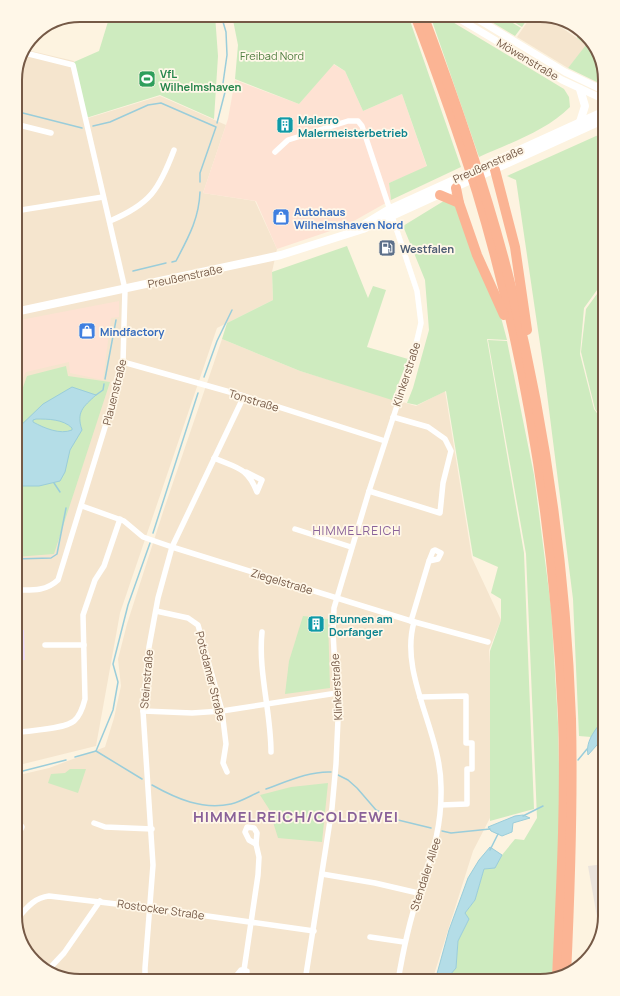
<svg xmlns="http://www.w3.org/2000/svg" width="620" height="996" viewBox="0 0 620 996" font-family="Manrope,sans-serif">
  <style>
    .residential { fill: #f5e5ce }
    .commercial { fill: #fee2d3 }
    .industrial { fill: #ebe4dc }
    .education { fill: #f0ddf9 }
    .green { fill: #ceebbf }
    .water { fill: #b4dde7; stroke: #9acdda; fill-rule: evenodd }
    .lines { fill: none; stroke-linecap: round; stroke-linejoin: round }
    .stream { stroke: #9acdda; stroke-width: 1.5 }
    .minor { stroke: #fff; stroke-width: 5.5 }
    .tertiary { stroke: #fff; stroke-width: 7 }
    .secondary { stroke: #fff; stroke-width: 8 }
    .motorway { stroke: #fbb494; stroke-width: 10 }
    .labels { text-anchor: middle; dominant-baseline: central; stroke-width: 3.5; stroke-linejoin: round; paint-order: stroke }
    .park-label { font-size: 11px; fill: #4d7c3e; stroke: #fff7e8 }
    .street-label { font-size: 11px; fill: #755946; stroke: #fff7e8 }
    .leisure-label { font-size: 11px; font-weight: bold; fill: #27864d; stroke: #fff7e8; text-anchor: start }
    .culture-label { font-size: 11px; font-weight: bold; fill: #0d838f; stroke: #fff7e8; text-anchor: start }
    .shop-label { font-size: 11px; font-weight: bold; fill: #366cbe; stroke: #fff7e8; text-anchor: start }
    .service-label { font-size: 11px; font-weight: bold; fill: #4e5e75; stroke: #fff7e8; text-anchor: start }
    .neighbourhood-label { font-size: 12px; letter-spacing: 1px; fill: #896199; stroke: #fff7e8 }
    .district-label { font-size: 15px; font-weight: bold; letter-spacing: 1px; fill: #896199; stroke: #fff7e8 }
    .rim { fill: none; stroke: #755946; stroke-width: 2 }
  </style>
  <rect width="100%" height="100%" fill="#fdf3e0"/>
  <g class="residential">
    <polygon points="532,15 543,15 587,45 568,68 517,37"/>
    <polygon points="27,50 74,61 85,119 160,96 226,125 203,193 255,201 277,249 272,272 273,300 217,328 120,613 96,746 15,766 15,76"/>
    <polygon points="222,339 300,371 416,406 445,391 472,558 501,620 489,650 491,678 491,816 473,851 432,981 76,981 44,970 22,945 15,916 15,776 49,768 105,747 114,718 121,686 118,659 127,624 163,512"/>
  </g>
  <g class="commercial">
    <polygon points="333,64 345,71 363,111 402,94 427,167 389,183 391,200 345,226 277,249 256,201 203,193 228,119 235,80 299,104"/>
    <polygon points="119,301 119,317 111,318 103,380 70,373 69,362 26,372 15,394 15,321"/>
  </g>
  <polygon class="industrial" points="605,864 605,917 600,934 588,866"/>
  <polygon class="education" points="15,629 24,630 25,660 15,661"/>
  <g class="green">
    <polygon points="110,15 215,15 218,56 214,119 160,95 86,118 74,62 99,51"/>
    <polygon points="232,15 408,15 461,167 391,200 389,183 427,166 402,94 363,111 345,71 334,64 299,104 235,79 238,45"/>
    <path d="M 430,15 L 441,15 L 564,89 L 569,97 L 570,107 C 546,131 510,143 479,157 Z"/>
    <polygon points="480,15 500,15 521,28 515,36"/>
    <polygon points="502,15 530,15 522,27"/>
    <polygon points="577,26 598,51 605,86 568,68 586,45 577,38"/>
    <polygon points="605,132 605,279 584,308 580,354 594,409 605,424 605,717 591,737 579,736 573,599 545,378 516,180 507,176"/>
    <polygon points="447,199 456,203 499,310 507,340 487,339 524,553 534,809 490,821 490,651 501,620 501,599 491,593 498,567 473,556 446,391 417,405 407,403 413,388 429,330 425,280 403,226"/>
    <polygon points="347,246 368,298 373,286 386,290 367,347 408,359 392,400 300,371 222,339 227,323 273,300 272,272"/>
    <polygon points="605,283 605,423 595,409 581,352 586,309"/>
    <polygon points="488,340 507,341 534,475 551,607 558,723 561,850 552,978 540,981 449,981 450,975 456,968 458,941 469,919 465,913 475,900 484,869 495,868 502,855 515,839 524,840 537,818 526,554"/>
    <polygon points="66,366 68,376 110,382 54,554 15,557 15,398 22,390 27,376"/>
    <polygon points="303,616 328,619 330,688 285,694 289,661"/>
    <polygon points="70,769 86,769 78,793 48,783 51,774 65,773"/>
    <polygon points="328,783 322,842 278,838 269,809 260,795 291,787"/>
  </g>
  <g class="water">
    <path d="M 72,387 L 96,395 C 83,407 76,412 82,430 L 70,450 L 65,472 L 60,481 L 39,486 L 15,486 L 15,431 L 43,404 ZM 36,419 C 48,419 63,419 72,428 L 72,430 C 60,435 44,428 33,422 L 33,420 Z"/>
    <path d="M 605,717 L 605,736 L 588,755 C 585,740 597,728 605,717 Z"/>
    <polygon points="523,815 530,818 513,823 512,832 502,836 491,831 488,827 515,816"/>
    <polygon points="490,847 502,855 495,868 484,869 475,900 465,913 469,919 458,941 456,968 450,975 449,981 435,981 449,930 468,878 479,860"/>
  </g>
  <g class="lines">
    <g class="stream">
      <polyline points="15,111 82,128"/>
      <polyline points="217,123 225,92 223,83 227,55 226,32 221,15"/>
      <polyline points="93,126 110,122 148,105 161,103 216,127 200,173 200,182"/>
      <path d="M 172,262 L 176,261 C 188,238 199,219 200,192"/>
      <polyline points="133,271 166,263"/>
      <polyline points="204,377 217,341 232,310"/>
      <polyline points="105,379 116,320"/>
      <polyline points="96,395 103,390 104,384"/>
      <polyline points="54,483 60,492"/>
      <polyline points="153,533 198,393"/>
      <polyline points="15,559 51,558 57,554 66,508"/>
      <polyline points="96,751 113,710 118,682 113,664 128,605 150,543"/>
      <polyline points="75,757 96,751 142,779"/>
      <polyline points="578,760 587,749"/>
      <polyline points="15,773 66,760"/>
      <polyline points="338,775 348,780 357,788 376,810 398,820 431,828"/>
      <path d="M 152,785 C 177,799 202,810 231,804 C 240,802 250,796 259,792"/>
      <path d="M 266,789 C 286,782 309,771 331,772"/>
      <polyline points="523,816 543,806"/>
      <polyline points="442,831 451,833 490,829"/>
      <polyline points="490,850 498,834"/>
    </g>
    <g class="minor">
      <polyline points="15,124 51,133"/>
      <polyline points="275,152 288,140 348,121 358,121 362,126 417,291 421,323 413,357 369,491 334,608 333,633 338,719 336,764 332,808 305,981"/>
      <polyline points="15,211 103,197"/>
      <path d="M 110,221 C 150,204 159,190 174,150"/>
      <polyline points="123,362 244,396 385,441"/>
      <path d="M 214,458 C 237,468 247,467 257,492 L 262,480 L 246,472"/>
      <polyline points="369,491 440,513 443,483 451,451 445,439 428,427 393,417"/>
      <polyline points="82,506 124,521 143,537 172,547 411,621 488,642"/>
      <polyline points="295,529 351,547"/>
      <path d="M 15,590 C 31,590 45,592 58,580 L 118,385 L 123,362 L 125,289 L 73,65 L 25,53"/>
      <polyline points="156,611 188,618 198,625 222,711 226,744 223,763 227,772"/>
      <polyline points="411,621 429,561 433,551 435,550 441,553 438,559 429,561"/>
      <path d="M 262,632 C 258,672 271,712 271,752"/>
      <polyline points="45,645 84,645"/>
      <polyline points="15,683 17,682 15,681"/>
      <polyline points="420,697 466,696 466,743 472,743 472,769 467,769 467,804 441,805"/>
      <polyline points="143,711 192,713 222,711 337,693"/>
      <path d="M 15,728 L 21,732 C 34,730 64,729 74,721 C 80,716 83,707 85,699 L 83,615 L 95,580 L 104,566 L 120,519"/>
      <polyline points="94,823 105,827 152,829"/>
      <polygon points="247,827 254,828 257,833 256,844 249,840 245,832"/>
      <polyline points="15,832 20,831 22,827 19,823 15,824"/>
      <polyline points="322,874 375,883 418,893"/>
      <path d="M 16,920 C 26,909 33,898 49,896 L 150,908 L 314,931"/>
      <polyline points="370,937 404,942"/>
      <polyline points="48,970 64,953 100,901"/>
      <polyline points="244,970 258,875 259,857 256,844"/>
      <polyline points="244,970 247,971 246,981"/>
      <polyline points="145,981 145,968 153,865 143,711 149,647 158,598 172,547 244,396"/>
      <polyline points="232,981 241,970 244,970"/>
      <path d="M 398,981 C 403,951 409,922 419,893 C 432,854 442,829 441,787 C 441,731 399,675 414,622"/>
    </g>
    <g class="tertiary">
      <polyline points="453,15 562,80 605,100"/>
      <polyline points="471,15 565,72 605,91"/>
    </g>
    <g class="secondary">
      <polyline points="580,122 585,106 580,89"/>
      <polyline points="360,227 388,210 605,111"/>
      <polyline points="15,312 281,255 363,229 605,119"/>
    </g>
    <g class="motorway">
      <path d="M 415,15 C 437,73 458,132 477,192 C 528,361 555,539 563,716 C 566,803 561,890 557,977"/>
      <path d="M 423,15 C 457,105 489,197 512,291 C 546,430 566,576 571,719 C 573,805 570,890 566,975"/>
      <polyline points="495,170 515,247 527,330"/>
      <polyline points="456,188 459,203 477,255 504,315"/>
      <polyline points="440,195 459,203"/>
    </g>
  </g>
  <defs>
    <g id="stadium-square" transform="scale(0.9)"><rect x="-9" y="-9" width="18" height="18" rx="4" fill="#2e9e5b" stroke="#fff7e8"/><path d="M0-5a6.5 5 0 1 0 0 10a6.5 5 0 1 0 0-10ZM-3.5-1.8h7v3.6h-7Z" fill="#fff"/></g>
    <g id="building-square" transform="scale(0.9)"><rect x="-9" y="-9" width="18" height="18" rx="4" fill="#0f9aa8" stroke="#fff7e8"/><path d="M-4-6H4V6H1V3H-1V6H-4ZM-2.5-4.3h1.7v1.8h-1.7ZM.8-4.3h1.7v1.8H.8ZM-2.5-1h1.7V.8h-1.7ZM.8-1h1.7V.8H.8Z" fill="#fff"/></g>
    <g id="shop-square" transform="scale(0.9)"><rect x="-9" y="-9" width="18" height="18" rx="4" fill="#3f7fe0" stroke="#fff7e8"/><path d="M-5-2.5h2.3a2.7 3.5 0 0 1 5.4 0H5L5.5 6h-11ZM-1.5-2.5h3a1.5 2.3 0 0 0-3 0Z" fill="#fff"/></g>
    <g id="fuel-square" transform="scale(0.9)"><rect x="-9" y="-9" width="18" height="18" rx="4" fill="#5c6f8a" stroke="#fff7e8"/><path d="M-5.5-6h7V0h2V4h1.3V-2.5L3-4.5l.8-.8L6-3V5H2.5V1h-1V6h-7ZM-4.2-4.7v3.2H.2V-4.7Z" fill="#fff"/></g>
  </defs>
  <g fill-rule="evenodd">
    <use href="#stadium-square" x="147" y="79"/>
    <use href="#building-square" x="285" y="125"/>
    <use href="#shop-square" x="281" y="217"/>
    <use href="#fuel-square" x="387" y="248"/>
    <use href="#shop-square" x="87" y="331"/>
    <use href="#building-square" x="316" y="624"/>
  </g>
  <g class="labels">
    <g class="park-label">
      <text x="272" y="55">Freibad Nord</text>
    </g>
    <g class="street-label">
      <text transform="translate(528 59) rotate(31)">Möwenstraße</text>
      <text transform="translate(488 164) rotate(-24)">Preußenstraße</text>
      <text transform="translate(185 276) rotate(-12)">Preußenstraße</text>
      <text transform="translate(406 374) rotate(-72)">Klinkerstraße</text>
      <text transform="translate(114 392) rotate(-76)">Plauenstraße</text>
      <text transform="translate(254 400) rotate(17)">Tonstraße</text>
      <text transform="translate(282 581) rotate(17)">Ziegelstraße</text>
      <text transform="translate(211 676) rotate(76)">Potsdamer Straße</text>
      <text transform="translate(146 679) rotate(-85)">Steinstraße</text>
      <text transform="translate(336 687) rotate(-93)">Klinkerstraße</text>
      <text transform="translate(425 874) rotate(-72)">Stendaler Allee</text>
      <text transform="translate(161 909) rotate(8)">Rostocker Straße</text>
    </g>
    <g class="leisure-label">
      <text x="160" y="73">VfL<tspan x="160" dy="13">Wilhelmshaven</tspan></text>
    </g>
    <g class="culture-label">
      <text x="298" y="119">Malerro<tspan x="298" dy="13">Malermeisterbetrieb</tspan></text>
      <text x="329" y="618">Brunnen am<tspan x="329" dy="13">Dorfanger</tspan></text>
    </g>
    <g class="shop-label">
      <text x="294" y="211">Autohaus<tspan x="294" dy="13">Wilhelmshaven Nord</tspan></text>
      <text x="100" y="331">Mindfactory</text>
    </g>
    <g class="service-label">
      <text x="400" y="248">Westfalen</text>
    </g>
    <g class="neighbourhood-label">
      <text x="357" y="530">HIMMELREICH</text>
    </g>
    <g class="district-label">
      <text x="296" y="816">HIMMELREICH/COLDEWEI</text>
    </g>
  </g>
  <path d="M0 0H620V996H0ZM80 22H540A58 58 0 0 1 598 80V916A58 58 0 0 1 540 974H80A58 58 0 0 1 22 916V80A58 58 0 0 1 80 22Z" fill="#fff7e8" fill-rule="evenodd"/>
  <path class="rim" d="M80 22H540A58 58 0 0 1 598 80V916A58 58 0 0 1 540 974H80A58 58 0 0 1 22 916V80A58 58 0 0 1 80 22Z"/>
</svg>
